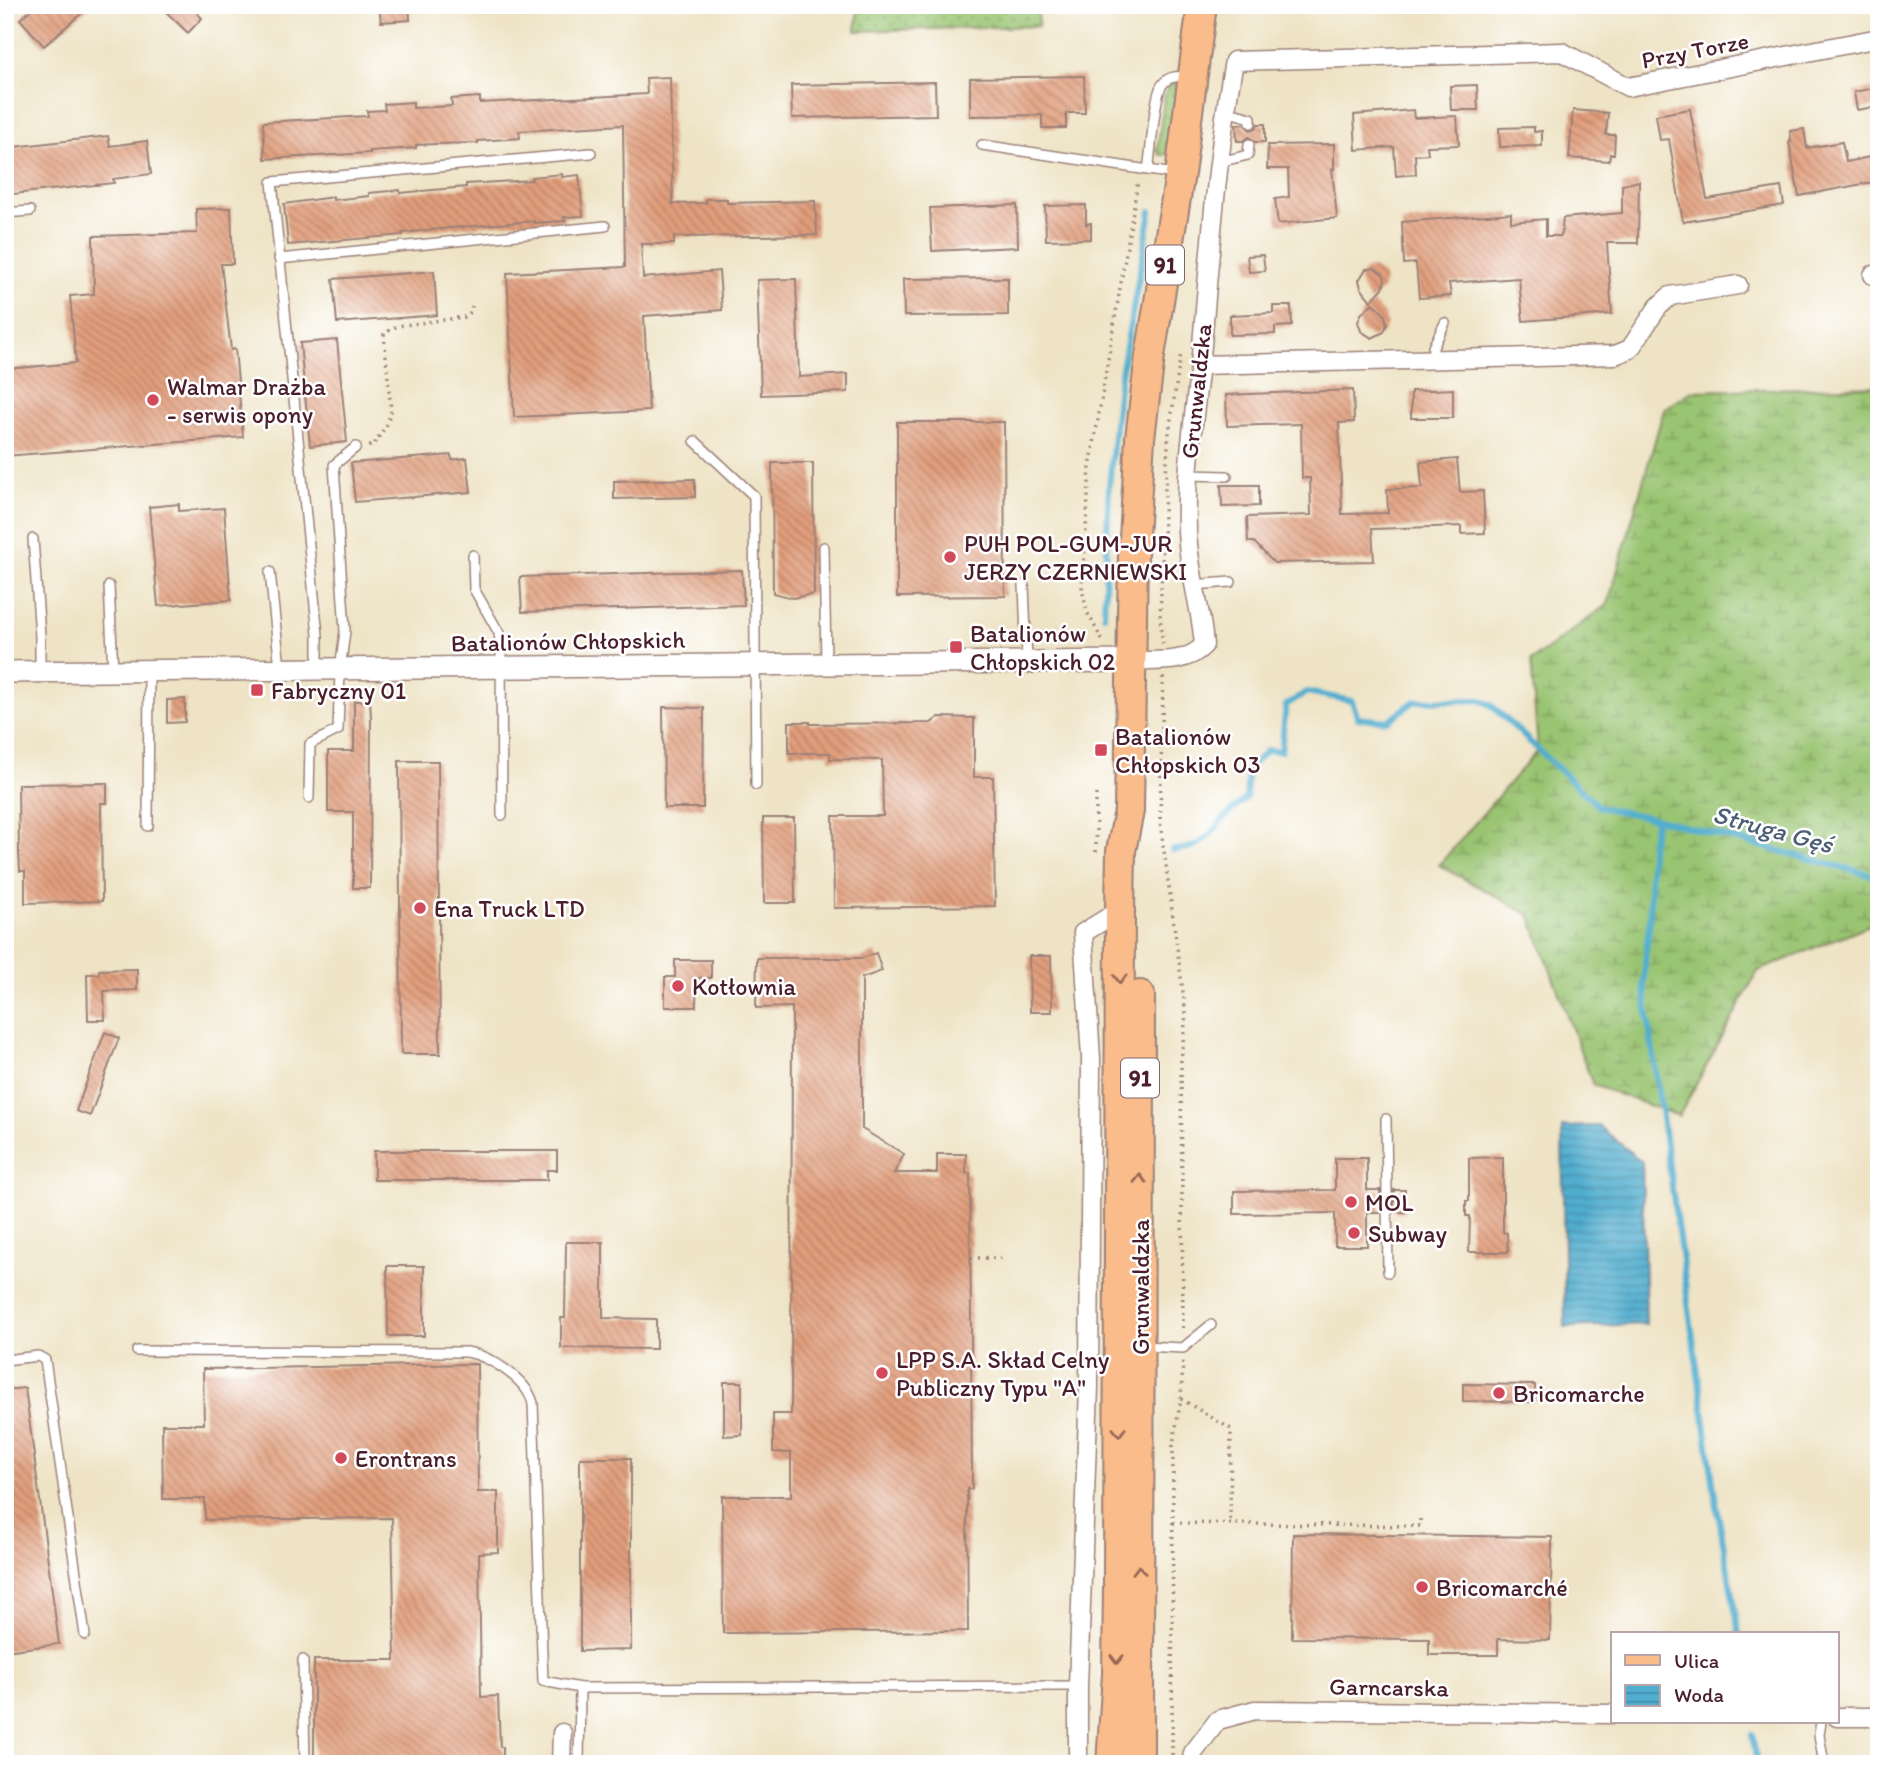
<svg xmlns="http://www.w3.org/2000/svg" width="1884" height="1769" viewBox="0 0 1884 1769" font-family="Itim,sans-serif">
  <style>
    .grass { fill: url(#grass-dots); stroke: #72724e; stroke-width: 2 }
    .wetland { fill: url(#wetland-marsh); stroke: #72724e; stroke-width: 2 }
    .water { fill: url(#water-rules); stroke: #4e667d; stroke-width: 2 }
    .lines { fill: none; stroke-linecap: round; stroke-linejoin: round }
    .stream { stroke: #51aecf; stroke-width: 6 }
    .building { fill: url(#building-back-hatch) }
    .service-casing { stroke: #9c8178; stroke-width: 12 }
    .minor-casing { stroke: #9c8178; stroke-width: 21 }
    .tertiary-casing { stroke: #9c8178; stroke-width: 24 }
    .primary-casing { stroke: #9c8178; stroke-width: 32 }
    .path { stroke: #9c8178; stroke-width: 3.5; stroke-dasharray: 2 5; stroke-linecap: butt }
    .service { stroke: #fff; stroke-width: 9 }
    .minor { stroke: #fff; stroke-width: 18 }
    .tertiary { stroke: #fff; stroke-width: 21 }
    .primary { stroke: #f9bc8a; stroke-width: 28 }
    .oneway { stroke: #996656 }
    .poi-dot { fill: #d1495b; stroke: #fff; stroke-width: 2.5 }
    .labels { text-anchor: middle; dominant-baseline: central; stroke-width: 5; stroke-linejoin: round; paint-order: stroke }
    .shield { fill: #fff; stroke: #80626b; stroke-width: 2 }
    .shield-label { font-size: 23px; font-weight: bold; fill: #4a1f2b }
    .street-label { font-size: 24px; fill: #4a1f2b; stroke: #fff }
    .poi-label { font-size: 24px; fill: #4a1f2b; stroke: #fff; text-anchor: start }
    .water-label { font-size: 26px; font-style: italic; fill: #4d5f75; stroke: #fff }
  </style>
  <defs>
    <pattern id="grass-dots" width="8" height="8" patternUnits="userSpaceOnUse" patternTransform="scale(1.75)"><rect width="8" height="8" fill="#99c471"/><path d="M2 2h.1M6 6h.1" fill="none" stroke="#7f9f5d" stroke-width="1.8" stroke-linecap="round"/></pattern>
    <pattern id="wetland-marsh" width="20" height="14" patternUnits="userSpaceOnUse" patternTransform="scale(1.75)"><rect width="20" height="14" fill="#99c471"/><path d="M1 5h8M5 5V1M11 12h8M15 12V8" fill="none" stroke="#7f9f5d"/></pattern>
    <pattern id="water-rules" width="6" height="5" patternUnits="userSpaceOnUse" patternTransform="scale(1.75)"><rect width="6" height="5" fill="#51aecf"/><path d="M0 2.5h6" fill="none" stroke="#458da8"/></pattern>
    <pattern id="building-back-hatch" width="6" height="6" patternUnits="userSpaceOnUse" patternTransform="scale(1.75)"><rect width="6" height="6" fill="#e19e7c"/><path d="M-1 5l2 2M0 0l6 6M5-1l2 2" fill="none" stroke="#b88066"/></pattern>
  </defs>
  <rect width="100%" height="100%" fill="#fff"/>
  <filter id="ink" filterUnits="userSpaceOnUse"><feTurbulence type="fractalNoise" baseFrequency=".0143" numOctaves="2"/><feDisplacementMap in="SourceGraphic" scale="14" xChannelSelector="R" yChannelSelector="G"/><feConvolveMatrix kernelMatrix="1 2 1 2 8 2 1 2 1" color-interpolation-filters="sRGB"/></filter>
  <filter id="wash" filterUnits="userSpaceOnUse"><feTurbulence type="fractalNoise" baseFrequency=".00686" numOctaves="4" result="noise"/><feDisplacementMap in="SourceGraphic" scale="28" xChannelSelector="R" yChannelSelector="G"/><feGaussianBlur stdDeviation="1.57" result="paint"/><feColorMatrix in="noise" values="0 0 0 0 0 0 0 0 0 0 0 0 0 0 0 0 0 1.4 0 .05"/><feComposite in="paint" operator="in"/></filter>
  <g filter="url(#wash)">
    <rect width="100%" height="100%" fill="#eee3c5"/>
    <g class="grass">
      <polygon points="858,5 1038,5 1038,26 856,31"/>
      <polygon points="1171,83 1177,83 1168,153 1165,155 1160,155 1157,151 1164,99 1166,91"/>
    </g>
    <polygon class="wetland" points="1879,386 1879,921 1758,971 1679,1116 1593,1085 1530,915 1439,865 1538,750 1531,661 1608,604 1664,409 1692,391"/>
    <polygon class="water" points="1599,1126 1642,1162 1646,1324 1565,1327 1562,1127"/>
    <g class="lines">
      <g class="stream">
        <polyline points="1104,615 1109,487 1119,385 1151,211"/>
        <path d="M 1657,819 C 1647,850 1651,879 1650,912 C 1649,937 1643,962 1644,988 L 1715,1495 L 1739,1634"/>
        <path d="M 1172,850 C 1197,850 1206,840 1221,822 C 1228,813 1238,806 1246,798 L 1248,769 L 1267,750 L 1281,751 L 1286,705 L 1307,692 L 1352,701 L 1358,718 L 1388,721 L 1415,701 L 1480,700 L 1491,705 L 1599,807 L 1657,819 L 1879,877"/>
        <polyline points="1752,1734 1757,1764"/>
      </g>
    </g>
    <g id="blocks">
      <g class="building">
        <polygon points="36,5 91,5 44,46 20,19"/>
        <polygon points="159,5 205,5 197,13 202,18 188,33"/>
        <polygon points="379,5 409,5 410,20 381,22"/>
        <polygon points="1084,76 1085,113 1066,113 1066,128 1042,128 1042,115 970,116 970,78"/>
        <polygon points="670,77 673,204 706,203 706,199 727,199 727,203 815,201 817,235 674,237 674,244 641,244 643,278 719,271 722,310 644,316 649,411 514,417 507,273 625,267 623,125 519,131 520,138 478,141 478,143 436,144 416,145 416,148 370,151 370,153 265,159 263,122 368,116 367,111 385,110 384,104 413,102 413,108 452,106 451,99 480,97 480,103 647,94 646,78"/>
        <polygon points="935,82 936,115 792,118 791,85"/>
        <polygon points="1477,85 1478,110 1451,110 1450,86"/>
        <polygon points="1879,87 1879,106 1857,110 1854,92"/>
        <polygon points="1690,109 1707,199 1781,187 1784,205 1683,222 1669,139 1660,140 1656,115"/>
        <polygon points="1413,110 1414,118 1457,116 1459,145 1427,146 1428,154 1415,155 1416,174 1396,176 1394,147 1356,150 1354,115"/>
        <polygon points="1573,110 1608,113 1606,135 1615,135 1614,154 1610,154 1609,161 1569,158"/>
        <polygon points="1236,124 1244,124 1250,130 1255,129 1258,124 1265,124 1265,142 1255,142 1249,137 1243,141 1237,141"/>
        <polygon points="1534,127 1534,132 1542,131 1542,146 1500,147 1499,128"/>
        <polygon points="1804,129 1807,148 1842,142 1846,162 1879,155 1879,181 1799,196 1789,142 1791,141 1790,131"/>
        <polygon points="108,136 110,146 147,141 151,174 113,179 114,183 5,195 5,148"/>
        <polygon points="1334,144 1334,169 1332,169 1337,218 1278,224 1275,199 1289,197 1288,169 1267,169 1268,145"/>
        <polygon points="562,174 562,177 579,175 583,216 564,217 565,221 534,223 534,221 450,228 402,233 403,235 288,245 284,204 333,197 333,200 369,196 369,193 400,190 400,193 466,187 466,184 532,180 531,177"/>
        <polygon points="1639,181 1638,243 1607,243 1612,314 1523,321 1519,278 1449,283 1451,296 1419,298 1416,263 1404,264 1402,222 1511,213 1511,222 1546,219 1546,236 1561,236 1563,218 1622,213 1622,185"/>
        <polygon points="1017,205 1018,247 932,251 930,208"/>
        <polygon points="1086,205 1086,224 1091,223 1091,239 1046,240 1045,206"/>
        <polygon points="231,208 233,264 221,264 231,350 235,349 243,437 5,456 5,369 76,363 70,296 94,294 93,236 197,233 196,209"/>
        <polygon points="1263,255 1265,271 1249,272 1247,256"/>
        <polygon points="1374,268 1383,274 1385,280 1383,288 1371,301 1361,288 1359,280 1366,269"/>
        <polygon points="434,271 437,315 337,323 333,279"/>
        <polygon points="1008,278 1008,315 904,316 903,279"/>
        <polygon points="796,279 799,377 848,374 848,392 761,395 757,280"/>
        <polygon points="1373,303 1385,315 1387,324 1384,332 1372,338 1361,331 1358,322 1361,314"/>
        <polygon points="1273,306 1291,306 1292,326 1275,327 1275,334 1230,335 1230,315 1273,313"/>
        <polygon points="337,340 347,442 310,446 300,343"/>
        <polygon points="1453,389 1453,418 1411,418 1411,391"/>
        <polygon points="1353,390 1354,422 1339,423 1342,514 1388,513 1387,489 1422,488 1420,462 1457,459 1460,492 1483,491 1485,533 1461,534 1461,526 1372,529 1374,561 1274,563 1254,542 1248,542 1247,517 1311,515 1310,478 1302,478 1301,424 1227,426 1226,395"/>
        <polygon points="897,422 1004,422 1005,596 897,597"/>
        <polygon points="451,455 452,460 467,458 471,492 355,502 351,463"/>
        <polygon points="772,463 813,463 814,594 793,598 773,593"/>
        <polygon points="695,479 695,497 614,499 614,481"/>
        <polygon points="1221,485 1259,485 1259,506 1222,507"/>
        <polygon points="179,504 179,511 224,508 231,600 158,606 149,507"/>
        <polygon points="742,570 744,605 522,612 520,577"/>
        <polygon points="185,699 185,722 167,723 167,700"/>
        <polygon points="354,701 370,701 371,717 370,888 353,888 353,812 328,812 328,751 354,751"/>
        <polygon points="663,707 704,708 703,808 664,808"/>
        <polygon points="939,717 974,718 974,777 993,777 995,906 834,908 833,816 883,816 882,760 830,759 830,753 789,753 789,722 810,722 810,724 931,723"/>
        <polygon points="399,761 438,761 440,1054 401,1054"/>
        <polygon points="107,783 107,803 101,803 102,901 25,903 25,871 20,871 19,854 18,784"/>
        <polygon points="763,818 794,818 795,903 764,903"/>
        <polygon points="876,953 882,971 862,978 862,1129 904,1154 894,1173 937,1173 937,1154 966,1154 966,1173 970,1173 972,1489 967,1489 968,1631 723,1633 722,1496 791,1496 791,1453 773,1452 773,1414 791,1414 792,1007 756,1008 757,958 862,958"/>
        <polygon points="1029,956 1051,956 1052,1012 1030,1012"/>
        <polygon points="675,960 711,960 711,978 697,978 696,1007 665,1007 665,977 675,977"/>
        <polygon points="137,969 137,990 104,991 105,1020 88,1020 87,974 99,974 99,970"/>
        <polygon points="105,1032 119,1038 90,1116 76,1111"/>
        <polygon points="374,1151 557,1151 557,1170 547,1170 547,1180 374,1180"/>
        <polygon points="1503,1157 1503,1232 1507,1233 1508,1252 1469,1252 1470,1216 1466,1216 1466,1201 1469,1201 1469,1158"/>
        <polygon points="1335,1158 1367,1158 1367,1190 1380,1190 1380,1212 1367,1212 1367,1246 1335,1246 1335,1213 1234,1214 1234,1191 1335,1190"/>
        <rect x="1394" y="1190" width="11" height="22"/>
        <polygon points="566,1242 603,1242 603,1318 656,1319 656,1349 561,1348 561,1318 565,1318"/>
        <polygon points="387,1266 424,1266 424,1336 388,1336"/>
        <polygon points="477,1364 478,1492 498,1492 498,1552 479,1553 481,1697 498,1696 500,1747 503,1747 503,1764 314,1764 314,1660 395,1660 392,1518 205,1520 205,1499 163,1499 162,1424 204,1424 203,1369"/>
        <polygon points="724,1382 742,1382 742,1435 724,1436"/>
        <polygon points="1463,1384 1535,1385 1535,1402 1463,1401"/>
        <polygon points="25,1388 59,1644 5,1651 5,1390"/>
        <polygon points="580,1458 631,1458 631,1650 580,1651"/>
        <polygon points="1293,1534 1552,1537 1550,1640 1498,1639 1498,1655 1429,1655 1429,1639 1292,1638"/>
      </g>
    </g>
  </g>
  <g filter="url(#ink)">
    <use href="#blocks" fill-opacity="0" stroke="#9c8178" stroke-width="2"/>
    <g class="lines">
      <g class="service-casing">
        <g id="service">
          <polyline points="1225,111 1251,118 1251,123"/>
          <polyline points="982,145 1175,174"/>
          <polyline points="1219,162 1248,155 1249,144"/>
          <path d="M 1148,170 C 1151,154 1154,96 1162,85 C 1168,76 1177,76 1187,77"/>
          <polyline points="5,213 30,211"/>
          <polyline points="279,259 605,226"/>
          <polyline points="1433,359 1433,347 1445,323"/>
          <polyline points="695,441 754,496 756,785"/>
          <polyline points="1187,475 1227,476"/>
          <polyline points="33,539 40,636 40,671"/>
          <polyline points="824,547 826,664"/>
          <polyline points="473,555 474,589 499,633 501,649 502,815"/>
          <polyline points="270,572 280,668"/>
          <polyline points="1024,585 1027,661"/>
          <polyline points="1194,585 1231,582"/>
          <polyline points="109,586 113,670"/>
          <polyline points="318,670 318,635 272,182 591,153"/>
          <polyline points="309,798 310,744 338,730 340,670 345,631 334,465 356,447"/>
          <polyline points="148,826 149,672"/>
          <polyline points="1386,1119 1388,1272"/>
          <polyline points="1144,1346 1183,1348 1211,1325"/>
          <path d="M 137,1351 L 467,1352 C 490,1356 527,1380 533,1403 L 543,1681 L 580,1688 L 1078,1686"/>
          <polyline points="5,1360 38,1356 45,1360 85,1635"/>
          <polyline points="303,1660 305,1764"/>
          <polyline points="1821,1722 1819,1735 1824,1764"/>
          <polyline points="579,1764 580,1688"/>
        </g>
      </g>
      <g class="minor-casing">
        <g id="minor">
          <polyline points="1873,275 1879,275"/>
          <polyline points="1200,365 1615,355 1630,349 1658,307 1670,296 1738,285"/>
          <path d="M 1131,661 C 1156,660 1186,665 1204,645 C 1201,606 1188,569 1187,530 C 1185,467 1196,407 1202,345 C 1210,250 1217,155 1234,61 L 1562,52 L 1628,87 L 1879,38"/>
          <polyline points="1837,1717 1879,1717"/>
          <polyline points="561,1764 562,1733"/>
          <polyline points="1078,1764 1078,1686 1089,1387 1091,1058 1083,933 1120,910"/>
          <polyline points="1191,1764 1193,1753 1218,1720 1255,1710 1613,1714"/>
        </g>
      </g>
      <g class="tertiary-casing">
        <polyline id="tertiary" points="5,672 1131,661"/>
      </g>
      <g class="primary-casing">
        <g id="primary">
          <polyline points="1111,1764 1117,1674 1118,1584 1120,910 1121,851 1129,811 1133,555 1140,438 1150,356 1180,174 1202,5"/>
          <polyline points="1139,1764 1140,995"/>
        </g>
      </g>
      <g class="path">
        <polyline points="369,446 373,446 387,424 391,411 384,334 397,326 464,317 471,312 472,306"/>
        <polyline points="1102,640 1087,612 1082,590 1090,467 1138,181"/>
        <polyline points="1163,644 1160,618 1165,489 1169,432 1181,353"/>
        <polyline points="1163,677 1160,821 1186,1014 1181,1061 1183,1332"/>
        <polyline points="1096,852 1096,794"/>
        <polyline points="971,1258 1004,1258"/>
        <polyline points="1181,1399 1231,1429 1230,1523"/>
        <polyline points="1173,1523 1420,1526 1420,1516"/>
        <polyline points="1172,1762 1173,1444 1181,1399 1183,1361"/>
      </g>
      <use href="#service" class="service"/>
      <use href="#minor" class="minor"/>
      <use href="#tertiary" class="tertiary"/>
      <use href="#primary" class="primary"/>
    </g>
    <defs><path id="oneway-chevron" d="M-2-3.5L2.5 0L-2 3.5" fill="none" stroke-width="1.6" stroke-linecap="round" stroke-linejoin="round" transform="scale(1.75)"/></defs>
    <g class="oneway">
      <use href="#oneway-chevron" transform="translate(1120 979) rotate(90)"/>
      <use href="#oneway-chevron" transform="translate(1140 1179) rotate(-90)"/>
      <use href="#oneway-chevron" transform="translate(1119 1432) rotate(90)"/>
      <use href="#oneway-chevron" transform="translate(1139 1570) rotate(-90)"/>
      <use href="#oneway-chevron" transform="translate(1117 1659) rotate(91)"/>
    </g>
  </g>
  <g class="poi-dot">
    <circle cx="153" cy="400" r="7"/>
    <circle cx="950" cy="557" r="7"/>
    <rect x="949" y="640" width="14" height="14" rx="3.5"/>
    <rect x="250" y="683" width="14" height="14" rx="3.5"/>
    <rect x="1094" y="743" width="14" height="14" rx="3.5"/>
    <circle cx="420" cy="908" r="7"/>
    <circle cx="678" cy="986" r="7"/>
    <circle cx="1351" cy="1202" r="7"/>
    <circle cx="1354" cy="1233" r="7"/>
    <circle cx="882" cy="1373" r="7"/>
    <circle cx="1499" cy="1393" r="7"/>
    <circle cx="341" cy="1458" r="7"/>
    <circle cx="1422" cy="1587" r="7"/>
  </g>
  <g class="labels">
    <g class="shield">
      <rect x="1146" y="245.5" width="38" height="39" rx="5"/>
      <rect x="1121" y="1058.5" width="38" height="39" rx="5"/>
    </g>
    <g class="shield-label">
      <text x="1165" y="265">91</text>
      <text x="1140" y="1078">91</text>
    </g>
    <g class="street-label">
      <text transform="translate(1695 50) rotate(-11)">Przy Torze</text>
      <text transform="translate(1196 391) rotate(-84)">Grunwaldzka</text>
      <text transform="translate(568 641) rotate(-1)">Batalionów Chłopskich</text>
      <text transform="translate(1140 1287) rotate(-90)">Grunwaldzka</text>
      <text transform="translate(1389 1687) rotate(1)">Garncarska</text>
    </g>
    <g class="poi-label">
      <text x="167" y="386">Walmar Drażba<tspan x="167" dy="28">- serwis opony</tspan></text>
      <text x="964" y="543">PUH POL-GUM-JUR<tspan x="964" dy="28">JERZY CZERNIEWSKI</tspan></text>
      <text x="970" y="633">Batalionów<tspan x="970" dy="28">Chłopskich 02</tspan></text>
      <text x="271" y="690">Fabryczny 01</text>
      <text x="1115" y="736">Batalionów<tspan x="1115" dy="28">Chłopskich 03</tspan></text>
      <text x="434" y="908">Ena Truck LTD</text>
      <text x="692" y="986">Kotłownia</text>
      <text x="1365" y="1202">MOL</text>
      <text x="1368" y="1233">Subway</text>
      <text x="896" y="1359">LPP S.A. Skład Celny<tspan x="896" dy="28">Publiczny Typu "A"</tspan></text>
      <text x="1513" y="1393">Bricomarche</text>
      <text x="355" y="1458">Erontrans</text>
      <text x="1436" y="1587">Bricomarché</text>
    </g>
    <g class="water-label">
      <text transform="translate(1773 829) rotate(15)">Struga Gęś</text>
    </g>
  </g>
  <rect width="1884" height="1769" fill="none" stroke="#fff" stroke-width="28"/>
  <rect x="1611" y="1632" width="228" height="91" fill="#ffffff" stroke="#b7a5aa" stroke-width="2"/>
  <rect x="1625" y="1655" width="35" height="10" fill="#f9bc8a" stroke="#b7a5aa" stroke-width="2"/>
  <text x="1674" y="1668" font-size="21" fill="#4a1f2b">Ulica</text>
  <rect x="1625" y="1685" width="35" height="21" fill="url(#water-rules)" stroke="#b7a5aa" stroke-width="2"/>
  <text x="1674" y="1702" font-size="21" fill="#4a1f2b">Woda</text>
</svg>
